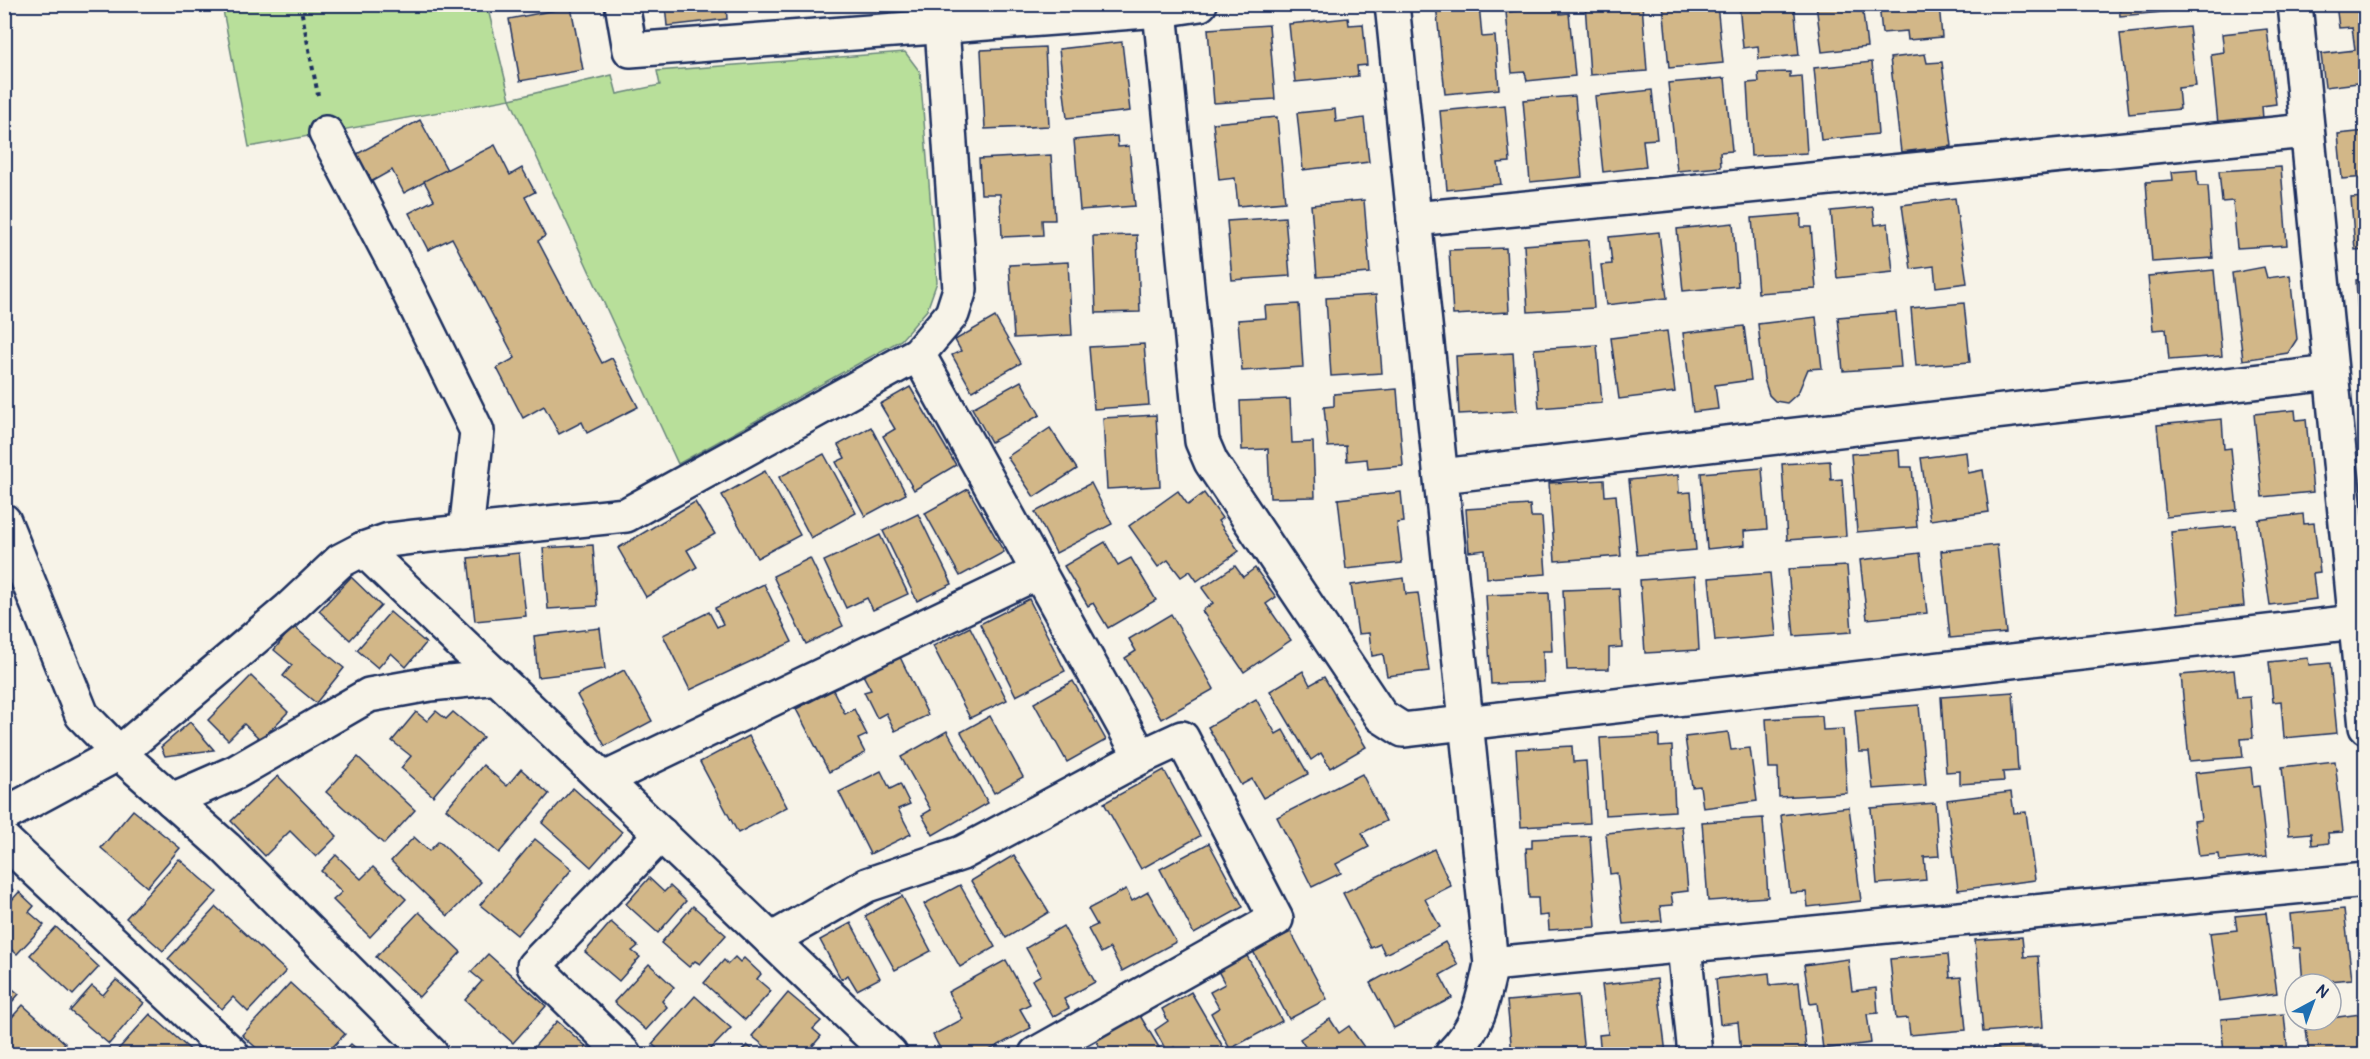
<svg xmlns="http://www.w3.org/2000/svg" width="2370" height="1059" viewBox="0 0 2370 1059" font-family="Pangolin,sans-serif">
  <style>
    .green { fill: #b8df9a; stroke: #6a877c; stroke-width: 1.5 }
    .building { fill: #d2b788; stroke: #1b2f5e; stroke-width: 1.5 }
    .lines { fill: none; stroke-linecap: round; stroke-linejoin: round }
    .minor-casing { stroke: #1b2f5e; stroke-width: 38 }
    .path { stroke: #1b2f5e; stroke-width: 4; stroke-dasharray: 4.5 4.5; stroke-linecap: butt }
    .minor { stroke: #f7f3e8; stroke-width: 33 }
  </style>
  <rect width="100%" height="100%" fill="#f7f3e8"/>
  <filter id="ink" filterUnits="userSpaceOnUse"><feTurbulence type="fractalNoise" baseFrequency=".0167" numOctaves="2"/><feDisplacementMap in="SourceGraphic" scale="12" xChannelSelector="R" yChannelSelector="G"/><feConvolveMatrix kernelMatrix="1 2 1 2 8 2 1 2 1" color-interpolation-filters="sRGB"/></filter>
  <g filter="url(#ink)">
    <polygon class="green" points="222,5 487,5 510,99 612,75 617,94 660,85 657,71 905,52 920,72 937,282 927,310 901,340 678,464 510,99 249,147"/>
    <g class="building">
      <polygon points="665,4 726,4 727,19 667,26"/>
      <polygon points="1436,4 1479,4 1482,37 1495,36 1499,89 1445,94"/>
      <polygon points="1517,4 1559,4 1560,14 1569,13 1575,76 1527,81 1525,72 1512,73 1506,12 1517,11"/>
      <polygon points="1585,4 1642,4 1647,71 1590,75"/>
      <polygon points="1663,4 1717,4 1723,63 1669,68"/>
      <polygon points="1739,4 1794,4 1799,55 1759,59 1758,46 1743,48"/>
      <polygon points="1816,4 1862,4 1867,47 1822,52"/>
      <polygon points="1879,4 1939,4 1942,37 1908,40 1907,31 1882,33"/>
      <polygon points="2119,4 2183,4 2184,10 2120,16"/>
      <polygon points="2210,4 2241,4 2241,6 2210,9"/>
      <polygon points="2336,4 2366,4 2366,82 2325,87 2321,54 2355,50 2352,27 2339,28"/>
      <polygon points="571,7 583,70 520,81 509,19"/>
      <polygon points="1348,18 1349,25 1363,24 1367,65 1357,66 1358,76 1295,82 1289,24"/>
      <polygon points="1269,25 1275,99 1214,103 1208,29"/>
      <polygon points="2189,27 2196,86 2178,88 2180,109 2129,114 2120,34"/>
      <polygon points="2267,29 2276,104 2262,106 2263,119 2218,124 2211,54 2224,52 2222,34"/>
      <polygon points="1122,42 1130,111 1067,118 1059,49"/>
      <polygon points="1045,47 1049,126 985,129 981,50"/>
      <polygon points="1925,54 1927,63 1942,62 1952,146 1901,152 1890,58"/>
      <polygon points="1872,62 1878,134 1821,140 1814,68"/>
      <polygon points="1790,72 1790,77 1802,76 1807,153 1751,156 1747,83 1759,82 1758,73"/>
      <polygon points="1725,78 1732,151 1720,152 1721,167 1677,171 1668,83"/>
      <polygon points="1652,90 1657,139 1643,140 1646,167 1603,172 1595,96"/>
      <polygon points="1575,96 1582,177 1530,182 1523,100"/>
      <polygon points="1505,105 1510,162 1498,163 1501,184 1447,190 1440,111"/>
      <polygon points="1335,109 1336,122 1364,118 1369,162 1303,170 1297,113"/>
      <polygon points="1277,117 1285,202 1238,206 1235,178 1219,180 1213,123"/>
      <polygon points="420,120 447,170 404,193 392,170 369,183 355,155"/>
      <polygon points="2366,131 2366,177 2342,179 2338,134"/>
      <polygon points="1117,136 1118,147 1129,146 1135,206 1080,210 1074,140"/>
      <polygon points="495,145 510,175 522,168 535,192 525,197 545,236 538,241 602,363 612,358 638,407 587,433 582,422 559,434 544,406 523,418 497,368 515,358 452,238 428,250 409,213 434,200 424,181"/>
      <polygon points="1051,155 1055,220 1042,220 1043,235 1002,237 1000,194 981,194 979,159"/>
      <polygon points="2281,167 2287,245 2237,248 2233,201 2222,202 2219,171"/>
      <polygon points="2197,170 2198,186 2208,186 2213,258 2152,262 2146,182 2173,180 2172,172"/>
      <polygon points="2366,197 2366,249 2355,250 2351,198"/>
      <polygon points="1955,198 1967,283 1936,287 1934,266 1911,269 1902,205"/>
      <polygon points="1364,200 1370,273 1317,277 1311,205"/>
      <polygon points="1873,207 1875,225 1888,223 1893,272 1837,278 1831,211"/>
      <polygon points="1801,214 1801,227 1811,227 1816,289 1758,293 1752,218"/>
      <polygon points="1285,217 1290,276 1232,280 1227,221"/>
      <polygon points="1733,223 1738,286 1683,291 1677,229"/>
      <polygon points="1659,232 1667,298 1606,305 1601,265 1612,264 1609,237"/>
      <polygon points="1137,235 1140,312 1096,313 1093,236"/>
      <polygon points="1589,240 1594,308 1528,312 1524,245"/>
      <polygon points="1506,248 1509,312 1453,315 1449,250"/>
      <polygon points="1068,262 1072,335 1014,338 1009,265"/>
      <polygon points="2264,267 2267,278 2290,275 2297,339 2288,353 2243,360 2232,273"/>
      <polygon points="2214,270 2222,356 2169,360 2166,329 2153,330 2148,276"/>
      <polygon points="2366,279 2366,330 2359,330 2356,280"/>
      <polygon points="1376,295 1382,373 1331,376 1326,298"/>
      <polygon points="1964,303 1970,362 1916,366 1911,308"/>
      <polygon points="1299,304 1303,367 1242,371 1238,320 1266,318 1265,306"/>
      <polygon points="1896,312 1901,367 1843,371 1838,317"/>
      <polygon points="995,317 1021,363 972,391 952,355 961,351 955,340"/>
      <polygon points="1816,317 1822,368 1808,369 1798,393 1787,403 1775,401 1769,395 1764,379 1758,324"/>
      <polygon points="1744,326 1751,380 1715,385 1718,409 1693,412 1683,333"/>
      <polygon points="1667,331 1675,392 1619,399 1611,338"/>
      <polygon points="1144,344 1149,405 1094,409 1089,347"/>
      <polygon points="1597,345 1602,403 1539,408 1534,349"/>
      <polygon points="1513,353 1517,411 1459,414 1456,356"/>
      <polygon points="1021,381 1040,415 991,442 972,408"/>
      <polygon points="910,387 956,465 914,490 883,436 895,429 880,404"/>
      <polygon points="1397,389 1403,466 1368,469 1367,459 1347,461 1346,446 1328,447 1324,407 1334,406 1334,394"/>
      <polygon points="1290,399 1292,443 1313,442 1315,497 1270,498 1268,449 1242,450 1240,401"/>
      <polygon points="2295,410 2296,420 2306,419 2313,492 2262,497 2254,414"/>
      <polygon points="1156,415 1160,486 1107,489 1103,418"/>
      <polygon points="2222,419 2224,449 2231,448 2237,510 2166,517 2157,425"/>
      <polygon points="871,427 906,494 865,516 836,462 845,458 838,445"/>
      <polygon points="1050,428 1077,469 1034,497 1007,457"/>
      <polygon points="1899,450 1900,467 1912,467 1917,527 1857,532 1851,454"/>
      <polygon points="1966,452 1968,473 1983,470 1989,512 1930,520 1921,458"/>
      <polygon points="824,454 856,513 811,538 779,477"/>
      <polygon points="1830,461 1831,480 1842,479 1846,536 1787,540 1782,464"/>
      <polygon points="1762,468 1767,529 1744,531 1745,545 1707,549 1701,473"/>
      <polygon points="765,471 800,535 757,558 722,495"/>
      <polygon points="1678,475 1679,493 1691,492 1696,550 1637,555 1629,480"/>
      <polygon points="1604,480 1605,496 1616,495 1621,556 1555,561 1549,483"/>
      <polygon points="1091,483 1112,524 1056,553 1035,512"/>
      <polygon points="968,489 1004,552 960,576 925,513"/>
      <polygon points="1178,491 1188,505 1204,493 1222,518 1218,521 1239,551 1197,581 1190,571 1181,577 1168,560 1158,567 1129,526"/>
      <polygon points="1401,492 1404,522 1397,523 1402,563 1346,569 1338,499"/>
      <polygon points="695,502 715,534 687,550 697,567 646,597 618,548"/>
      <polygon points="1530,505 1531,517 1542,517 1546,574 1487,578 1485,550 1469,552 1466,509"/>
      <polygon points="918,514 952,584 917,601 883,531"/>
      <polygon points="2303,514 2304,524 2314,523 2320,572 2313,573 2316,599 2270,605 2258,520"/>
      <polygon points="2236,526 2244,606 2178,613 2171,532"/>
      <polygon points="880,535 908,594 873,610 867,598 846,608 824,561"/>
      <polygon points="1105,542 1118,565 1131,558 1156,600 1108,628 1093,603 1088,606 1064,566"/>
      <polygon points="593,545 597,606 548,609 543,548"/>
      <polygon points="1997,545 2006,633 1950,638 1941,551"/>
      <polygon points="519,553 526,616 475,621 468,558"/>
      <polygon points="1920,553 1927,613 1867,619 1860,560"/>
      <polygon points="810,558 843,626 806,644 773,576"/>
      <polygon points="1235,566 1243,577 1255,568 1276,597 1266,604 1291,640 1244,672 1202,611 1213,603 1202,588"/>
      <polygon points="1847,566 1852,632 1794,636 1788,569"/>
      <polygon points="1770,573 1776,636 1715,641 1709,578"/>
      <polygon points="1695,576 1699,650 1645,653 1640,580"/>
      <polygon points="351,577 381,606 350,640 319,611"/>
      <polygon points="1404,578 1406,594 1418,593 1429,671 1387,676 1383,654 1372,656 1369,633 1358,634 1351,585"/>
      <polygon points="764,584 792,642 690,690 663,635 709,612 717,627 723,624 715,608"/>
      <polygon points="1619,588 1622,647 1609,648 1609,669 1567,670 1563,590"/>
      <polygon points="1549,593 1552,651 1543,651 1544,682 1491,684 1486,595"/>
      <polygon points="1029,599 1065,671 1016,696 980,624"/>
      <polygon points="390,612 426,643 406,667 391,653 378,668 357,650"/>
      <polygon points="1171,614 1214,689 1161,719 1125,658 1136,651 1129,639"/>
      <polygon points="293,626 344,668 316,703 283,676 292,665 274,650"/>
      <polygon points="970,627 1007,700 970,718 933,646"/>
      <polygon points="600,628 605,669 538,677 534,636"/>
      <polygon points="900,657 928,715 895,731 886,713 877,718 864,692 871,690 863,675"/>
      <polygon points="2308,658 2309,665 2330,663 2337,733 2284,738 2281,701 2273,702 2269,662"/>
      <polygon points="624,670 652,721 605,746 577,695"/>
      <polygon points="2234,670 2237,698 2250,697 2253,738 2241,739 2243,757 2189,761 2181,675"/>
      <polygon points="1303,671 1310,685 1324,677 1366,747 1330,768 1321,753 1311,760 1270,691"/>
      <polygon points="251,676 288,712 261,740 244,724 228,740 208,720"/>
      <polygon points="1073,681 1106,740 1067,762 1034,703"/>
      <polygon points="833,690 845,714 854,709 867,735 858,739 865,753 829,772 796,709"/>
      <polygon points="2013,692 2018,771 2003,772 2004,781 1960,784 1960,771 1946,772 1941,697"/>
      <polygon points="1256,699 1276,734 1283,730 1308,774 1263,798 1252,779 1241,785 1208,727"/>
      <polygon points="1919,705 1926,785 1873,789 1869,752 1859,752 1855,710"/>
      <polygon points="436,711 446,719 453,712 483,737 433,796 401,768 411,756 392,741 416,712 427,721"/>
      <polygon points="990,716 1023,777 994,793 961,732"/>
      <polygon points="1822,716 1823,730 1843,729 1847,793 1779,797 1778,768 1769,768 1766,719"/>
      <polygon points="190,722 214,750 165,756 161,747"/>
      <polygon points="947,731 988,803 933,835 922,815 931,810 901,757"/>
      <polygon points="1728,732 1731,750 1750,748 1757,801 1703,808 1700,786 1692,787 1685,737"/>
      <polygon points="1659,735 1659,747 1672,746 1675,811 1605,815 1600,738"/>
      <polygon points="749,736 787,807 738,833 700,762"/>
      <polygon points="1572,746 1573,762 1586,761 1590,823 1521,827 1516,749"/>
      <polygon points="358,757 415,810 384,844 326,792"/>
      <polygon points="2335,761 2343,832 2328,833 2329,843 2312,845 2311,833 2289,835 2282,767"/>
      <polygon points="483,765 507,786 521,769 549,794 499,853 446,809"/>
      <polygon points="2251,767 2253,787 2259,786 2267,856 2220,861 2219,854 2199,856 2194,821 2201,820 2195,773"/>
      <polygon points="1164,770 1200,836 1141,869 1104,803"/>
      <polygon points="881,771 890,789 900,784 910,804 898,809 911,834 870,854 839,792"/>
      <polygon points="1362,774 1386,821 1362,833 1369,847 1336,864 1341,873 1312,887 1277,817"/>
      <polygon points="278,776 337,836 316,857 290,831 265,856 231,821"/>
      <polygon points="573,788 622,832 591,867 542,823"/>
      <polygon points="2011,792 2014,813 2026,812 2035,880 1958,890 1947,800"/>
      <polygon points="1935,803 1939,856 1924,857 1926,880 1877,884 1871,808"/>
      <polygon points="1849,807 1861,901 1808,907 1806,892 1790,893 1781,815"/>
      <polygon points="133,810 180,848 147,887 101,848"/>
      <polygon points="1763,818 1768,897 1708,901 1702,822"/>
      <polygon points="1682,826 1688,891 1671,893 1673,905 1660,906 1662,921 1623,924 1617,873 1610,874 1606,833"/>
      <polygon points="1590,836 1596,927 1549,930 1548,915 1539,916 1538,898 1529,898 1526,848 1532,848 1532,839"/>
      <polygon points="414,837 429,851 439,841 481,882 448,916 391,861"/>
      <polygon points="535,839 572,869 517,935 480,905"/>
      <polygon points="1209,843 1243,907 1194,934 1160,869"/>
      <polygon points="1434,849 1451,886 1425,899 1440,927 1385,954 1380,944 1371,948 1343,893"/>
      <polygon points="336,855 361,879 373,867 406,899 370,937 333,900 342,892 321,871"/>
      <polygon points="1014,855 1049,912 1006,938 971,881"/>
      <polygon points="179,859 217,892 163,951 126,918"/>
      <polygon points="649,878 664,892 670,886 686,901 658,933 626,904"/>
      <polygon points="4,882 13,890 4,900"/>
      <polygon points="960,885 995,947 960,967 924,904"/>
      <polygon points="1126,889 1132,901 1148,892 1176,942 1122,971 1110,948 1101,953 1088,929 1097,925 1088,909"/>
      <polygon points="19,892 34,906 29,912 44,925 17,954 4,944 4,909"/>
      <polygon points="902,896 931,951 895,970 865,916"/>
      <polygon points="693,906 726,935 700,964 695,961 689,967 661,943"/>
      <polygon points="216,907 286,971 248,1012 233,997 222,1009 168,959"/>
      <polygon points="2344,909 2352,979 2303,983 2300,948 2293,948 2290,914"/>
      <polygon points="419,912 461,952 419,997 376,957"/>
      <polygon points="2266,913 2277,993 2219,1001 2210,933 2237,930 2235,916"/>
      <polygon points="611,922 638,946 632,951 640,957 619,981 585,952"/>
      <polygon points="851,923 880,978 857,990 848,975 841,979 820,940"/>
      <polygon points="1063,926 1095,982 1064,999 1069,1008 1053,1017 1032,980 1041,975 1026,948"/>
      <polygon points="56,927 99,967 73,995 30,955"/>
      <polygon points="1291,932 1327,999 1289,1019 1253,951"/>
      <polygon points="2022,937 2024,957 2038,956 2043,1027 1983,1032 1975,940"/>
      <polygon points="1445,942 1458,965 1440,975 1452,998 1394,1028 1370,983"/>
      <polygon points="488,954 546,1006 513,1043 465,1000 482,981 471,972"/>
      <polygon points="1246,954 1282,1021 1230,1049 1211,1013 1219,1008 1210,992 1225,984 1217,969"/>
      <polygon points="1948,954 1950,978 1961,977 1966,1030 1910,1035 1908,1018 1896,1019 1890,959"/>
      <polygon points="735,957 740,962 744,958 761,974 757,979 771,991 745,1020 704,983 724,960 728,964"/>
      <polygon points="1848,959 1852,991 1876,988 1878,1013 1867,1014 1871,1043 1823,1049 1817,1003 1810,1004 1804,965"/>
      <polygon points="1006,960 1030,1004 1020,1009 1031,1028 982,1054 943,1054 933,1035 963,1019 948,992"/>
      <polygon points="649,964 674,987 662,1001 667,1007 646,1030 614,1002"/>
      <polygon points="1769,973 1770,985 1799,982 1806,1050 1741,1054 1738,1022 1720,1024 1716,979"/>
      <polygon points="1657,979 1666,1054 1601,1054 1599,1035 1608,1034 1602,985"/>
      <polygon points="116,980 144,1003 109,1044 70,1011 92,986 103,995"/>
      <polygon points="4,982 19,994 4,1011"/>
      <polygon points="290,983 345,1034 326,1054 263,1054 242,1035"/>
      <polygon points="1191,992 1226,1052 1222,1054 1179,1054 1174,1047 1167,1052 1155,1030 1168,1021 1162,1009"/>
      <polygon points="788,993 821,1021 813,1029 821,1036 806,1054 786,1054 784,1053 774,1054 752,1036"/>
      <polygon points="1578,995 1584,1054 1512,1054 1507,1001"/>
      <polygon points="695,996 731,1028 706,1054 663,1054 652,1044"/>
      <polygon points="23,1005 65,1043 55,1054 4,1054 4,1026"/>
      <polygon points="150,1014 195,1054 114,1054"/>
      <polygon points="1139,1014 1163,1054 1104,1054 1095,1039"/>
      <polygon points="2284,1014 2288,1054 2224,1054 2221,1019"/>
      <polygon points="2360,1014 2364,1054 2309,1054 2305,1020 2331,1020 2331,1018"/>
      <polygon points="1330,1019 1339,1033 1349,1026 1369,1054 1310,1054 1300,1039"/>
      <polygon points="557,1021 595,1054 528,1054"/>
      <polygon points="351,1044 363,1054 341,1054"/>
      <polygon points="747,1045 758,1054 739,1054"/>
      <polygon points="2041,1045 2042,1054 1994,1054 1994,1048"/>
      <polygon points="75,1048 83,1054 70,1054"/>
      <polygon points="1964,1052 1964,1054 1921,1054"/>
    </g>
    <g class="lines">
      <g class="minor-casing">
        <g id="minor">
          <polyline points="622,4 630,50 1160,10 1200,4"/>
          <path d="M 1392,4 L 1491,964 C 1483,1001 1479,1026 1452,1054"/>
          <polyline points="2295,4 2366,727"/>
          <polyline points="1160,10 1202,441 1211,462 1381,716 1403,730 2355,622"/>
          <polyline points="326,133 395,264 477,431 466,532"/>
          <polyline points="1414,219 2307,131"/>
          <polyline points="918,354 1141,757"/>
          <polyline points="1441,476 2331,373"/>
          <polyline points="4,521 82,715 119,753 226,848 431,1054"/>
          <polyline points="363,549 890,1054"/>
          <polyline points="605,779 1038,572"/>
          <polyline points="172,800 236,772 369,695 430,684 498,677"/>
          <polyline points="4,815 119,753 289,609 340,561 363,549 389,540 413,537 626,515 918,354 952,314 960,289 942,27"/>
          <polyline points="4,840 232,1054"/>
          <polyline points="771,940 867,885 962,853 1141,757 1182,738 1276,919 1036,1054"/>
          <polyline points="1684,946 1695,1054"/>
          <polyline points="1491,964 2366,880"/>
          <polyline points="624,1054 534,966 661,834"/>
        </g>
      </g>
      <polyline class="path" points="300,4 318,95"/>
      <use href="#minor" class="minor"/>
    </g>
  </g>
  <rect width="2370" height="1059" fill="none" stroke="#f7f3e8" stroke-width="24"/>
  <rect x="12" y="12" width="2346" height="1035" fill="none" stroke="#1b2f5e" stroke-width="2" filter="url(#ink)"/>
  <g transform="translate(2313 1002) rotate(41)"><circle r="28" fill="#f7f3e8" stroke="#9fa5b1" stroke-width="1.5"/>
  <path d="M0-4.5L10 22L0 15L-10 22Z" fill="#1f6fb2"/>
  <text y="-9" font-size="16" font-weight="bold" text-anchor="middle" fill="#1b2f5e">N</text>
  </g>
</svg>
